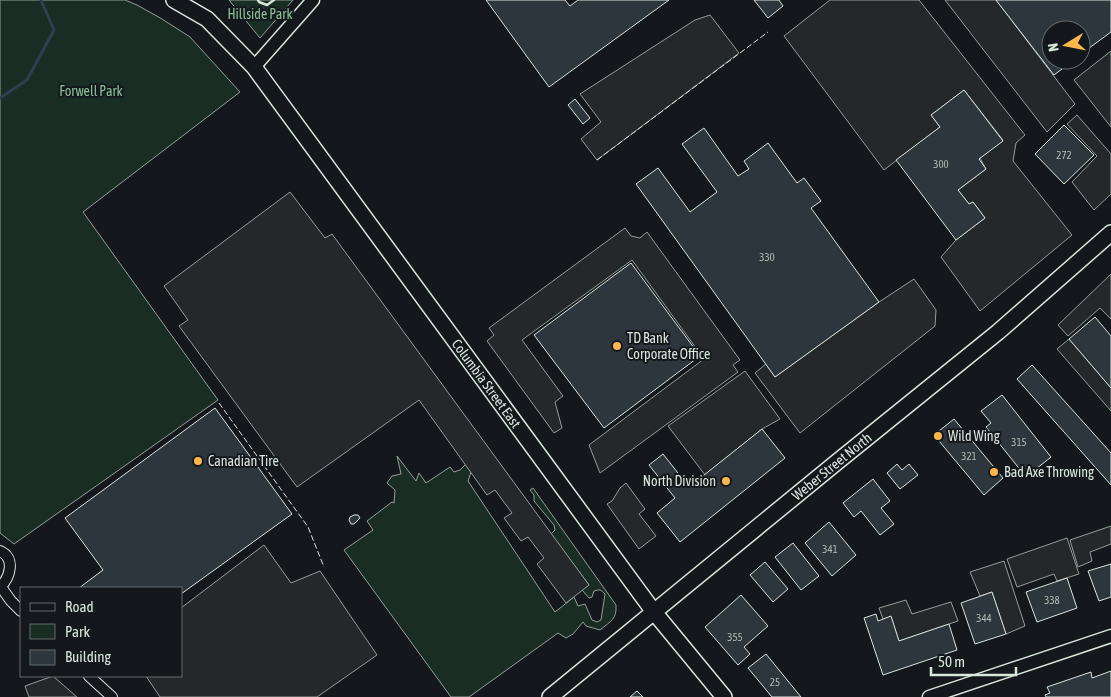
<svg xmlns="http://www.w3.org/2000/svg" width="1111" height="697" viewBox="0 0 1111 697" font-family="'Asap Condensed',sans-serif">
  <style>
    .green { fill: #1a2d24; stroke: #939e99 }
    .parking { fill: #24282b; stroke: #939e99 }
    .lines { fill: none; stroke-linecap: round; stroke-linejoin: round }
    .stream { stroke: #2f3f4d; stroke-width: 3 }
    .building { fill: #2c363c; stroke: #d8e6dc }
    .minor-casing { stroke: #d8e6dc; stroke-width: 12 }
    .tertiary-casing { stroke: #d8e6dc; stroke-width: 15 }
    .secondary-casing { stroke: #d8e6dc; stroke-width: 18 }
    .minor { stroke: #14181c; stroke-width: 10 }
    .tertiary { stroke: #14181c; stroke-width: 12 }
    .secondary { stroke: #14181c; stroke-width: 15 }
    .fence { stroke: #d8e6dc; stroke-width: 1; stroke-dasharray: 6 2.5; stroke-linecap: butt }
    .wall { stroke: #d8e6dc; stroke-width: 2.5 }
    .poi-dot { fill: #ffb74d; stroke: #14181c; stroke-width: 2 }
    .labels { text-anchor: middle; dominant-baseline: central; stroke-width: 4; stroke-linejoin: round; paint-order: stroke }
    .number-label { font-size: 11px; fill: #adbab4 }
    .park-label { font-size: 14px; fill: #8ac095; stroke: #14181c }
    .poi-label { font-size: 14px; fill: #d8e6dc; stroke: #14181c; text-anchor: start }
    .street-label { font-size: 14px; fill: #d8e6dc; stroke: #14181c }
  </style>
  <rect width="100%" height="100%" fill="#14181c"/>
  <g class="green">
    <polygon points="0,0 125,0 137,5 162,19 190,37 240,92 83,212 218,400 14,544 0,533"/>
    <polygon points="229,0 293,0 260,38"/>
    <path d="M 397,456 L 416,481 L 419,473 L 426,483 L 450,467 L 454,472 L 460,470 L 466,464 L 471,472 L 468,481 L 555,612 L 574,597 L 578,606 L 585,604 L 592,620 L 597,622 L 601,620 L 605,594 C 601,590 600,589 594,591 L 592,597 L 589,598 L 582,590 L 589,585 L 551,534 L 555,530 L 554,525 L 534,501 L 534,495 L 530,490 L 533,488 L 616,605 C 617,619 611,621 600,630 L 586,626 L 583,622 L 573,634 L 566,638 L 558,633 L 469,697 L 451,697 L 344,550 L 373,530 L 367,521 L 392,502 L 394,503 L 395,490 L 387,483 L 392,476 L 401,474 Z"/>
  </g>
  <g class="parking">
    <polygon points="830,0 919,0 1025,135 1016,143 1013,161 1072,235 980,311 941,257 956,240 985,218 973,202 969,204 958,190 986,169 980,158 1003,140 964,90 931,115 940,127 884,170 784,36"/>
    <polygon points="945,0 996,0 1075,104 1047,132"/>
    <polygon points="710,15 739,53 597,160 581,139 601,122 580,94 695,20"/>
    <polygon points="1111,51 1111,127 1074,80"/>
    <polygon points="1077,115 1111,154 1111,194 1094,210 1072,182 1097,156 1067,124"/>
    <polygon points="290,192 325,238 332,234 589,585 566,603 537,564 544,558 528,537 521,541 504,518 512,513 495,490 487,495 419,400 297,487 179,326 188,320 164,286"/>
    <polygon points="625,228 631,236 640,238 647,232 740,360 733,365 738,372 600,473 589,445 704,359 632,260 522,340 563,396 555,402 562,428 554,433 487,341 494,335 489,328"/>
    <polygon points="1111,274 1111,319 1100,308 1068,336 1058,325"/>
    <polygon points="914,279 936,310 935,326 800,433 755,373 766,364 775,377 879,302"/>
    <polygon points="1069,339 1111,388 1111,411 1057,349"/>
    <polygon points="745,371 780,419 762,429 705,475 668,426"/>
    <polygon points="626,483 645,509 639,514 656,536 639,549 607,504 612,501 620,488"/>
    <polygon points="1111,526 1111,544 1090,552 1092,561 1078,567 1070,540"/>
    <polygon points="1067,538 1079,574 1057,581 1054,574 1017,587 1007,559"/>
    <polygon points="264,545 291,583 320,571 377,655 317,697 160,697 146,676 181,676 181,608"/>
    <polygon points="1004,561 1025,626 1006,634 992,592 980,596 970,572"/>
    <polygon points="906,600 912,614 951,602 958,621 899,641 891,617 883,619 879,608"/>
    <polygon points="53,676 77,697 29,697 25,686"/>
  </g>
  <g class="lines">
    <polyline class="stream" points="0,98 27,80 54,30 41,0"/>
  </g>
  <g class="building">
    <polygon points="486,0 565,0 570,6 578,0 669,0 549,87"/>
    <polygon points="754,0 779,0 783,6 768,18"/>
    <polygon points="996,0 1111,0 1111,32 1081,54 1081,30 1051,30 1051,60 1074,60 1054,75"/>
    <polygon points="964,90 1003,141 979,159 986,169 958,190 969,204 973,202 985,218 956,240 896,160 940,127 931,115"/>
    <polygon points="575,99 590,118 583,124 568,105"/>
    <polygon points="1064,125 1094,155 1064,184 1035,154"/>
    <polygon points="704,128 738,176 749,169 744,161 768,143 797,183 804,178 821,201 811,208 879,302 775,377 636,184 658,168 690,212 717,192 682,144"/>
    <polygon points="631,263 700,356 604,428 534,335"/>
    <polygon points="1095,317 1111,336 1111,388 1069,339"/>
    <polygon points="1032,365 1111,453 1111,485 1017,379"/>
    <polygon points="1002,395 1051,457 1026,477 986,427 991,423 981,411"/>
    <polygon points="215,408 292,514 181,594 181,588 79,588 103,570 65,518"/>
    <polygon points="954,419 1003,478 984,495 934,435"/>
    <polygon points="762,429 785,458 680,542 657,513 675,498 649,465 663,454 689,487"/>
    <polygon points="897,464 902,470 909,464 918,475 900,489 887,473"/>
    <polygon points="873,479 890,501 881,508 894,524 880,535 861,511 854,517 843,503"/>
    <polygon points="354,515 358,515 360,518 354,524 351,524 349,520 350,517"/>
    <polygon points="829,522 856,555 832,576 805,543"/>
    <polygon points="793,543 819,576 801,590 775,557"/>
    <polygon points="765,562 788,589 773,602 750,575"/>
    <polygon points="1111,564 1111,597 1099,601 1088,571"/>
    <polygon points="1067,578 1077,608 1037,622 1026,592"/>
    <polygon points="992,592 1006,634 975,644 961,603"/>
    <polygon points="741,595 768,626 744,647 750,654 738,665 705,627"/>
    <polygon points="876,614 878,621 891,616 899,641 949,624 957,650 883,675 864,618"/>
    <polygon points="766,654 801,697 772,697 748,668"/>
    <polygon points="1111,671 1111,697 1046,697 1045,695 1050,693 1047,687 1091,672 1092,678"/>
    <polygon points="637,691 643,697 630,697"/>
  </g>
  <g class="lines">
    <g class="minor-casing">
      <g id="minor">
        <path d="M 0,551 C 16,558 10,578 0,587"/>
        <polyline points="1,587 11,601 21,611"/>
        <polyline points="89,676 112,697"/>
      </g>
    </g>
    <g class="tertiary-casing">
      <g id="tertiary">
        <polyline points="254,67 313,0"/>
        <polyline points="929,697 1111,636"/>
      </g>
    </g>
    <g class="secondary-casing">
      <g id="secondary">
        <path id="s1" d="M 174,0 L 207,19 L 254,67 L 654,612 L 724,697"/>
        <path id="s2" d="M 550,697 L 837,462 L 998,332 L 1111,233"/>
      </g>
    </g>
    <use href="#minor" class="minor"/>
    <use href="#tertiary" class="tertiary"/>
    <use href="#secondary" class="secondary"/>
    <g class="fence">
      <polyline points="597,160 768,32"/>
      <polyline points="219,403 308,527 324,567"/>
    </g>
    <polyline class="wall" points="258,0 259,2 267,5 274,0"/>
  </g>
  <g class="poi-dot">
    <circle cx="617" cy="346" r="5"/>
    <circle cx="938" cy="436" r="5"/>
    <circle cx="198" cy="461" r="5"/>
    <circle cx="994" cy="472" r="5"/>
    <circle cx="726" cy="481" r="5"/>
  </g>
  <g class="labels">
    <g class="number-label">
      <text x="1064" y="155">272</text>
      <text x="941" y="164">300</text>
      <text x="767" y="257">330</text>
      <text x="1019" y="442">315</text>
      <text x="969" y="456">321</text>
      <text x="830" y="549">341</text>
      <text x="1052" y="600">338</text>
      <text x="984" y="618">344</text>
      <text x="735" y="637">355</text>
      <text x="775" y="682">25</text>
    </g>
    <g class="park-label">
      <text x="260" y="14">Hillside Park</text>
      <text x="91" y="91">Forwell Park</text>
    </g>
    <g class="poi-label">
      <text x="627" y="338">TD Bank<tspan x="627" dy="16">Corporate Office</tspan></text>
      <text x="948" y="436">Wild Wing</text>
      <text x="208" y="461">Canadian Tire</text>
      <text x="1004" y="472">Bad Axe Throwing</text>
      <text x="716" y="481" text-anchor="end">North Division</text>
    </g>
    <g class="street-label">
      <text stroke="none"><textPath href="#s1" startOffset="498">Columbia Street East</textPath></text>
      <text stroke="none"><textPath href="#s2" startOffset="364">Weber Street North</textPath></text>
    </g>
  </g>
  <rect x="20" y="587" width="162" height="90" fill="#14181c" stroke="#626a69"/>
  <rect x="30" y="603" width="25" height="8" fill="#14181c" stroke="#626a69"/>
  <text x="65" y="612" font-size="15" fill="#d8e6dc">Road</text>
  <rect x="30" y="624" width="25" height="15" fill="#1a2d24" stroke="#626a69"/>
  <text x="65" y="637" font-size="15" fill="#d8e6dc">Park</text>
  <rect x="30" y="650" width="25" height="15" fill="#2c363c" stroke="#626a69"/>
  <text x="65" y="662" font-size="15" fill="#d8e6dc">Building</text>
  <g transform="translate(1066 45) rotate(260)"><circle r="24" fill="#14181c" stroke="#626a69"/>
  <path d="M0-4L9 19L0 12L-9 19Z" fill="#ffb74d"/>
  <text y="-8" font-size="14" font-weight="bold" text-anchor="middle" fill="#d8e6dc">N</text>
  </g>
  <path d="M931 667v8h85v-8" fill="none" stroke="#d8e6dc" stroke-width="2.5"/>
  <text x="938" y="667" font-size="15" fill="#d8e6dc" stroke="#14181c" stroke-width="4" paint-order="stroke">50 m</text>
</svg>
